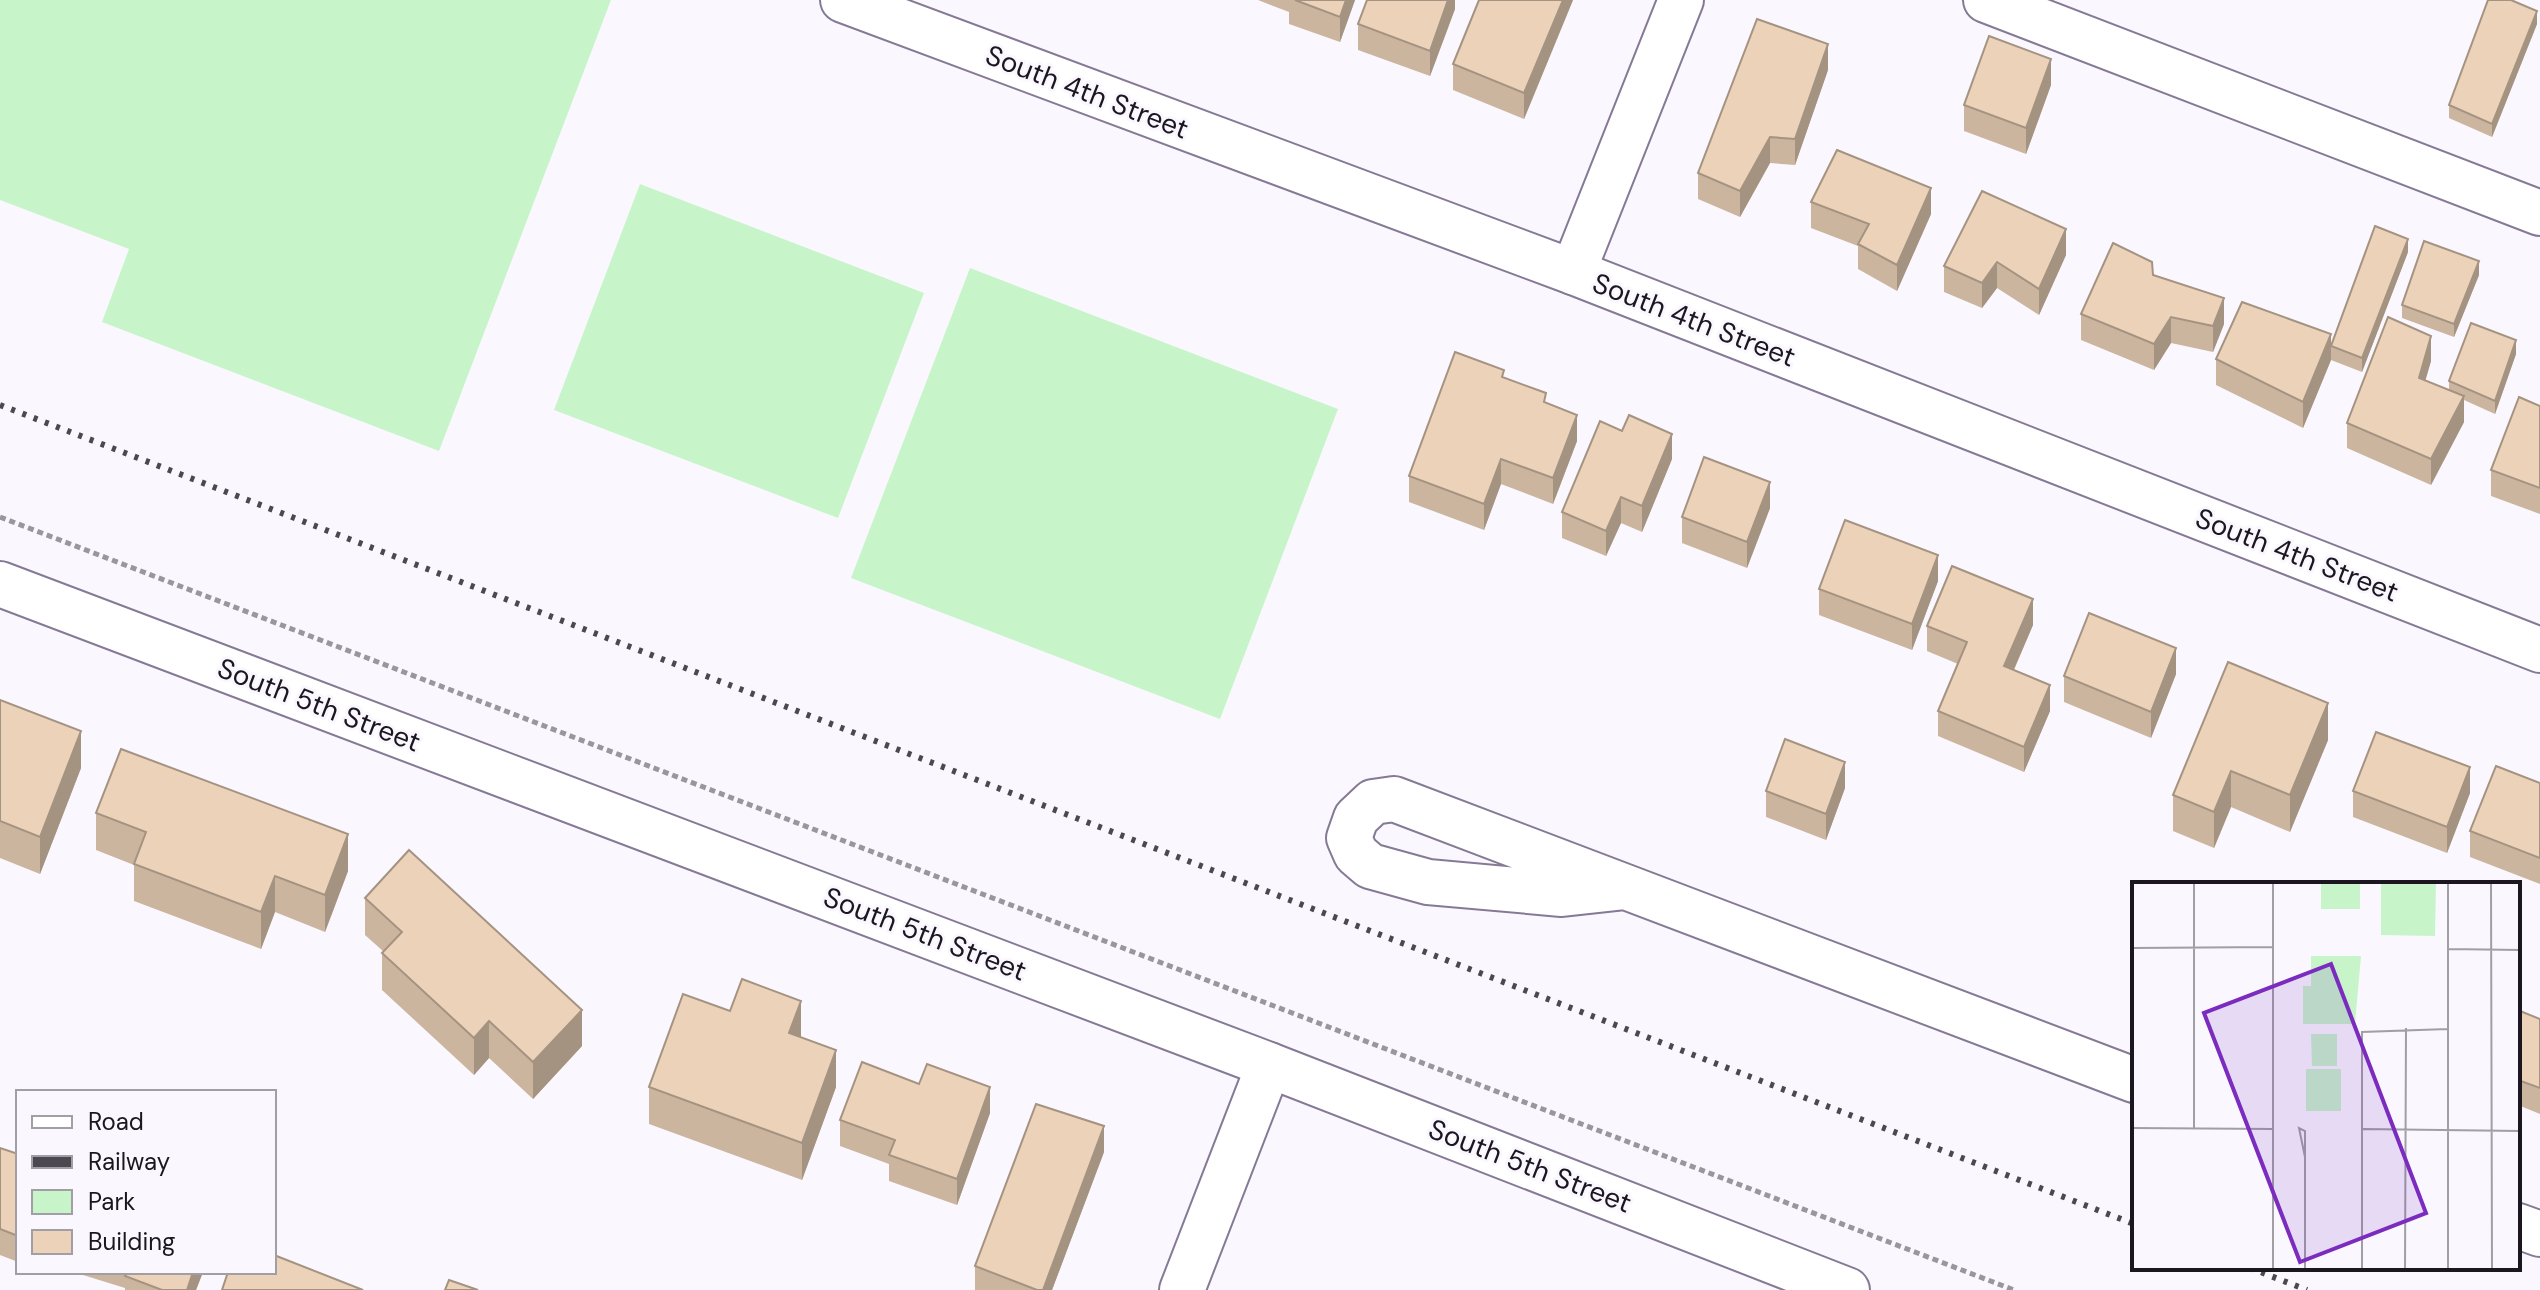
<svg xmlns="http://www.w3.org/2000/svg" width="2540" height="1290" viewBox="0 0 2540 1290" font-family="'DM Sans',sans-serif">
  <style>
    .green { fill: #c7f5c9 }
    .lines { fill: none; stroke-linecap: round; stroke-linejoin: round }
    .minor-casing { stroke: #867995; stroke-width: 48 }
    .major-casing { stroke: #867995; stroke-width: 48 }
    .path { stroke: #99969d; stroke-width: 5; stroke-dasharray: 6 4; stroke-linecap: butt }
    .minor { stroke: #fff; stroke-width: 44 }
    .major { stroke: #fff; stroke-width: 44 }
    .rail { stroke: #4c4851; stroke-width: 6; stroke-dasharray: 4 8; stroke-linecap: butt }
    .wall { fill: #cbb59f }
    .shaded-wall { fill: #a59382 }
    .building { fill: #ecd2b9; stroke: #a59382; stroke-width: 2 }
    .labels { text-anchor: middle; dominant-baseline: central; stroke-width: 6; stroke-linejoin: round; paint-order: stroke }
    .street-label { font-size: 28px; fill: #1b1620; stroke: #faf8fe }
    .inset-road { fill: none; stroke: #a19ea5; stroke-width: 2 }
    .view { fill: #7b2cbf; fill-opacity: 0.15; stroke: #7b2cbf; stroke-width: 4 }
    .inset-edge { fill: none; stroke: #1b1620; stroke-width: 4 }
  </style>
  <rect width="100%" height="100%" fill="#faf8fe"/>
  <g class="green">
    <polygon points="0,0 611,0 439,451 102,322 129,249 0,200"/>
    <polygon points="640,184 924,293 838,518 554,410"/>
    <polygon points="970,268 1338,409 1220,719 851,578"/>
  </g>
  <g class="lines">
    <g class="minor-casing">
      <g id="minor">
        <polyline points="843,0 1573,272 2540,650"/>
        <polyline points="1986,0 2540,213"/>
        <polyline points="1573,272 1681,0"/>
        <polyline points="1626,887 1562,894 1428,882 1370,866 1356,854 1349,838 1356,818 1373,802 1394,799 2134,1080"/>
        <polyline points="2518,1226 2540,1234"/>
        <polyline points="1182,1290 1269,1065"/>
      </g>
    </g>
    <g class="major-casing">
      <polyline id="major" points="0,584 1269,1065 1847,1290"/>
    </g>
    <polyline class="path" points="0,517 2014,1290"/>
    <use href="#minor" class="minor"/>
    <use href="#major" class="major"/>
    <g class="rail">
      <polyline points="0,405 2134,1224"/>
      <polyline points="2250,1268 2307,1290"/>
    </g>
  </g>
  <g class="wall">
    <polygon points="1258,0 1355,0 1340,42 1289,24 1289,12"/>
    <polygon points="1455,0 1455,9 1430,76 1358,50 1358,24"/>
    <polygon points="1573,0 1524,119 1453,90 1453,64"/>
    <polygon points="2537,24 2492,137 2449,118 2449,105"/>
    <polygon points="1828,70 1795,165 1770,163 1740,217 1698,199 1698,173"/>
    <polygon points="2051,85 2026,154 1964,131 1964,105"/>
    <polygon points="1811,202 1931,214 1897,291 1858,269 1858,246 1811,228"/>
    <polygon points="2408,252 2362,372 2331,360 2303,428 2216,385 2216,359 2331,346"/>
    <polygon points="2066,255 2039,315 1997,288 1982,308 1944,292 1944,266"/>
    <polygon points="2153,275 2224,324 2213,352 2171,343 2154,370 2081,340 2081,314"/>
    <polygon points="2479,275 2454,337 2402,318 2402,305"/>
    <polygon points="2516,354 2495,414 2464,400 2464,422 2431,485 2347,448 2347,423 2431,361 2425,380 2449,390 2449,381"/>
    <polygon points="1504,378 1546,403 1577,441 1553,504 1501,484 1484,530 1409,502 1409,476"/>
    <polygon points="2540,406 2540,514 2491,496 2491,470"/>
    <polygon points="1672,459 1642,532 1621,523 1606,556 1562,538 1562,512"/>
    <polygon points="1770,508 1747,568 1682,543 1682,517"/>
    <polygon points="1938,581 1912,650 1819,615 1819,589"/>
    <polygon points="2033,625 2014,670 2050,711 2024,772 1938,736 1938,711 1958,664 1927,651 1927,626"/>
    <polygon points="2228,662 2328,740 2290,832 2231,807 2214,848 2173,831 2173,795"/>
    <polygon points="2176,674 2151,738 2064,702 2064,676"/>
    <polygon points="0,700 81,768 40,874 0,858"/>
    <polygon points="2540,783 2540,884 2470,857 2470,831"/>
    <polygon points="1845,788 1826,840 1766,817 1766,791"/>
    <polygon points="2353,791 2470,793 2447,853 2353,817"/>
    <polygon points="96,813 348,871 325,932 275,912 261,949 134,901 134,865 96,850"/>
    <polygon points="365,898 582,1046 533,1099 489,1058 474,1075 382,990 382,953 384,952 365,935"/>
    <polygon points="2518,1016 2540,1019 2540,1114 2518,1105"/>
    <polygon points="801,1037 836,1087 802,1180 649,1124 649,1087"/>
    <polygon points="990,1113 957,1205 889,1181 889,1164 840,1146 840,1120"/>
    <polygon points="0,1148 18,1154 18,1262 0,1255"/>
    <polygon points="1104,1152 1052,1290 975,1290 975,1266"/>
    <polygon points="83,1272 203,1272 196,1290 125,1290 125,1288 83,1275"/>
  </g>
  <g class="shaded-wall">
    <polygon points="1346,0 1355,0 1340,42 1340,17"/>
    <polygon points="1448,0 1455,0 1455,9 1430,76 1430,51"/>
    <polygon points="1563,0 1573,0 1524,119 1524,93"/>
    <polygon points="2537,11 2537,24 2492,137 2492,124"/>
    <polygon points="1828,44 1828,70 1795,165 1795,139"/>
    <polygon points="2051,59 2051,85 2026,154 2026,128"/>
    <polygon points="1770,137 1770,163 1740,217 1740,191"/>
    <polygon points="1931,188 1931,214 1897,291 1897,265"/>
    <polygon points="2066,229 2066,255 2039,315 2039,289"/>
    <polygon points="2408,239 2408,252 2362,372 2362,358"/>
    <polygon points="2479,261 2479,275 2454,337 2454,324"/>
    <polygon points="1997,262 1997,288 1982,308 1982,283"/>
    <polygon points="2224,298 2224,324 2213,352 2213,326"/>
    <polygon points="2171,317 2171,343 2154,370 2154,344"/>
    <polygon points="2331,334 2331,360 2303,428 2303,402"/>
    <polygon points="2431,336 2431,361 2419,403 2419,378"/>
    <polygon points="2516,340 2516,354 2495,414 2495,401"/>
    <polygon points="2464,396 2464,422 2431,485 2431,459"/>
    <polygon points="1577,415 1577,441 1553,504 1553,478"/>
    <polygon points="1672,434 1672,459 1642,532 1642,506"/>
    <polygon points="1501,459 1501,484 1484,530 1484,504"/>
    <polygon points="1770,482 1770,508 1747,568 1747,542"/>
    <polygon points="1621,497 1621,523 1606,556 1606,531"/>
    <polygon points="1938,555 1938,581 1912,650 1912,624"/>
    <polygon points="2033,599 2033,625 2004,692 2004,666"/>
    <polygon points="2176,648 2176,674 2151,738 2151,712"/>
    <polygon points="2050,685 2050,711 2024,772 2024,747"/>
    <polygon points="2328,703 2328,740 2290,832 2290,795"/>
    <polygon points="81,731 81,768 40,874 40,837"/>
    <polygon points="1845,762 1845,788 1826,840 1826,814"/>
    <polygon points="2470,767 2470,793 2447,853 2447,827"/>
    <polygon points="2231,771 2231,807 2214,848 2214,812"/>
    <polygon points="348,834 348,871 325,932 325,895"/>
    <polygon points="275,876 275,912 261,949 261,912"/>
    <polygon points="801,1001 801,1038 789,1033"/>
    <polygon points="582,1010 582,1046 533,1099 533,1062"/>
    <polygon points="489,1021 489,1058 474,1075 474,1038"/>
    <polygon points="836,1050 836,1087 802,1180 802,1143"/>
    <polygon points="990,1087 990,1113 957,1205 957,1179"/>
    <polygon points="1104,1126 1104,1152 1052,1290 1043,1290"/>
    <polygon points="193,1272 203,1272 196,1290 187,1290"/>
  </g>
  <g class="building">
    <polygon points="1295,0 1346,0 1340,17"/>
    <polygon points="1367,0 1448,0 1430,51 1358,24"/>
    <polygon points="1479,0 1563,0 1524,93 1453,64"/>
    <polygon points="2488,0 2511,0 2537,11 2492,124 2449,105"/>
    <polygon points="1757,19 1828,44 1795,139 1770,137 1740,191 1698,173"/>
    <polygon points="1989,36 2051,59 2026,128 1964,105"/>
    <polygon points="1837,150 1931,188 1897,265 1858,244 1869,224 1811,202"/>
    <polygon points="1982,191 2066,229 2039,289 1997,262 1982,283 1944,266"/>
    <polygon points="2375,226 2408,239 2362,358 2331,346"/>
    <polygon points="2424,241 2479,261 2454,324 2402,305"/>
    <polygon points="2113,243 2152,262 2153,275 2224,298 2213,326 2171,317 2154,344 2081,314"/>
    <polygon points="2242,302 2331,334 2303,402 2216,359"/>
    <polygon points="2388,317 2431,336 2419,378 2464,396 2431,459 2347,423"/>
    <polygon points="2471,323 2516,340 2495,401 2449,381"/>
    <polygon points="1455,352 1504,370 1502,377 1546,393 1544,402 1577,415 1553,478 1501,459 1484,504 1409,476"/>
    <polygon points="2519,397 2540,406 2540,488 2491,470"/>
    <polygon points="1629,415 1672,434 1642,506 1621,497 1606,531 1562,512 1600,421 1622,431"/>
    <polygon points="1704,457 1770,482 1747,542 1682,517"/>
    <polygon points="1845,520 1938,555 1912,624 1819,589"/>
    <polygon points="1952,566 2033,599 2004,666 2050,685 2024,747 1938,711 1967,642 1927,626"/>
    <polygon points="2089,613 2176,648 2151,712 2064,676"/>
    <polygon points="2228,662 2328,703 2290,795 2231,771 2214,812 2173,795"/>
    <polygon points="0,700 81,731 40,837 0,821"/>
    <polygon points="2376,732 2470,767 2447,827 2353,791"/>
    <polygon points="1785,739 1845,762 1826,814 1766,791"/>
    <polygon points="121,749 348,834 325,895 275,876 261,912 134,864 146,832 96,813"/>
    <polygon points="2496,766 2540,783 2540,858 2470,831"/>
    <polygon points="409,850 582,1010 533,1062 489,1021 474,1038 382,953 402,932 365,898"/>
    <polygon points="742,979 801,1001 789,1033 836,1050 802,1143 649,1087 683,994 730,1011"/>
    <polygon points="2520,1011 2540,1019 2540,1088 2518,1080 2518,1016"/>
    <polygon points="862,1062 919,1084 927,1064 990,1087 957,1179 889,1155 895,1140 840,1120"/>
    <polygon points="1036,1104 1104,1126 1043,1290 1037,1290 975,1266"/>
    <polygon points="0,1148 18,1154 18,1236 0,1229"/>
    <polygon points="274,1255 363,1290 222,1290 228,1272 274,1272"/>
    <polygon points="127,1272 193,1272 187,1290 162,1290 125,1276"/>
    <polygon points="449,1280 478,1290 445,1290"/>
  </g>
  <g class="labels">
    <g class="street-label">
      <text transform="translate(1087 92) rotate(21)">South 4th Street</text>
      <text transform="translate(1694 320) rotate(21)">South 4th Street</text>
      <text transform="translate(2297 555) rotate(21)">South 4th Street</text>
      <text transform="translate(319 705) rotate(21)">South 5th Street</text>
      <text transform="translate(925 934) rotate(21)">South 5th Street</text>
      <text transform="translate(1530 1166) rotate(21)">South 5th Street</text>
    </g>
  </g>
  <g transform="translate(2132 882)">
    <rect width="388" height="388" fill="#faf8fe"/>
    <path d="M 189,0 L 228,0 L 228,27 L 189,27 ZM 249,0 L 304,0 L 303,54 L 249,53 ZM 179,74 L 229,74 L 223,142 L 171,142 L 171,104 L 179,104 ZM 179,152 L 205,152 L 205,184 L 180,184 ZM 174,187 L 209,187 L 209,229 L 174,229 Z" fill="#c7f5c9"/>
    <path class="inset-road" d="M 62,0 L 62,247M 141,0 L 141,388M 359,0 L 360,388M 0,66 L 141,65M 316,67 L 388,68M 0,246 L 142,247M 231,247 L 388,249M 173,275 L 167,246 L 173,249 L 173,388M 230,388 L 230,150 L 316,147M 273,388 L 274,146M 316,388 L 316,0"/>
    <path class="view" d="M 199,82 L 294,331 L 168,380 L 72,131 Z"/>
    <rect width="388" height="388" class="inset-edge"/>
  </g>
  <rect x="16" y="1090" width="260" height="184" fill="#faf8fe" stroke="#a19ea5" stroke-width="2"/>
  <rect x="32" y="1116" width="40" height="12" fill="#ffffff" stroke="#a19ea5" stroke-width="2"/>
  <text x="88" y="1130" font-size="24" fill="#1b1620">Road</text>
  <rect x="32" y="1156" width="40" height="12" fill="#4c4851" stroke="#a19ea5" stroke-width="2"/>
  <text x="88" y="1170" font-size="24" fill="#1b1620">Railway</text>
  <rect x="32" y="1190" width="40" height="24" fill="#c7f5c9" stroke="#a19ea5" stroke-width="2"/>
  <text x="88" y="1210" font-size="24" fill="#1b1620">Park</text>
  <rect x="32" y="1230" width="40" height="24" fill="#ecd2b9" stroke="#a19ea5" stroke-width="2"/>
  <text x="88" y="1250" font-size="24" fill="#1b1620">Building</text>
</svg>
